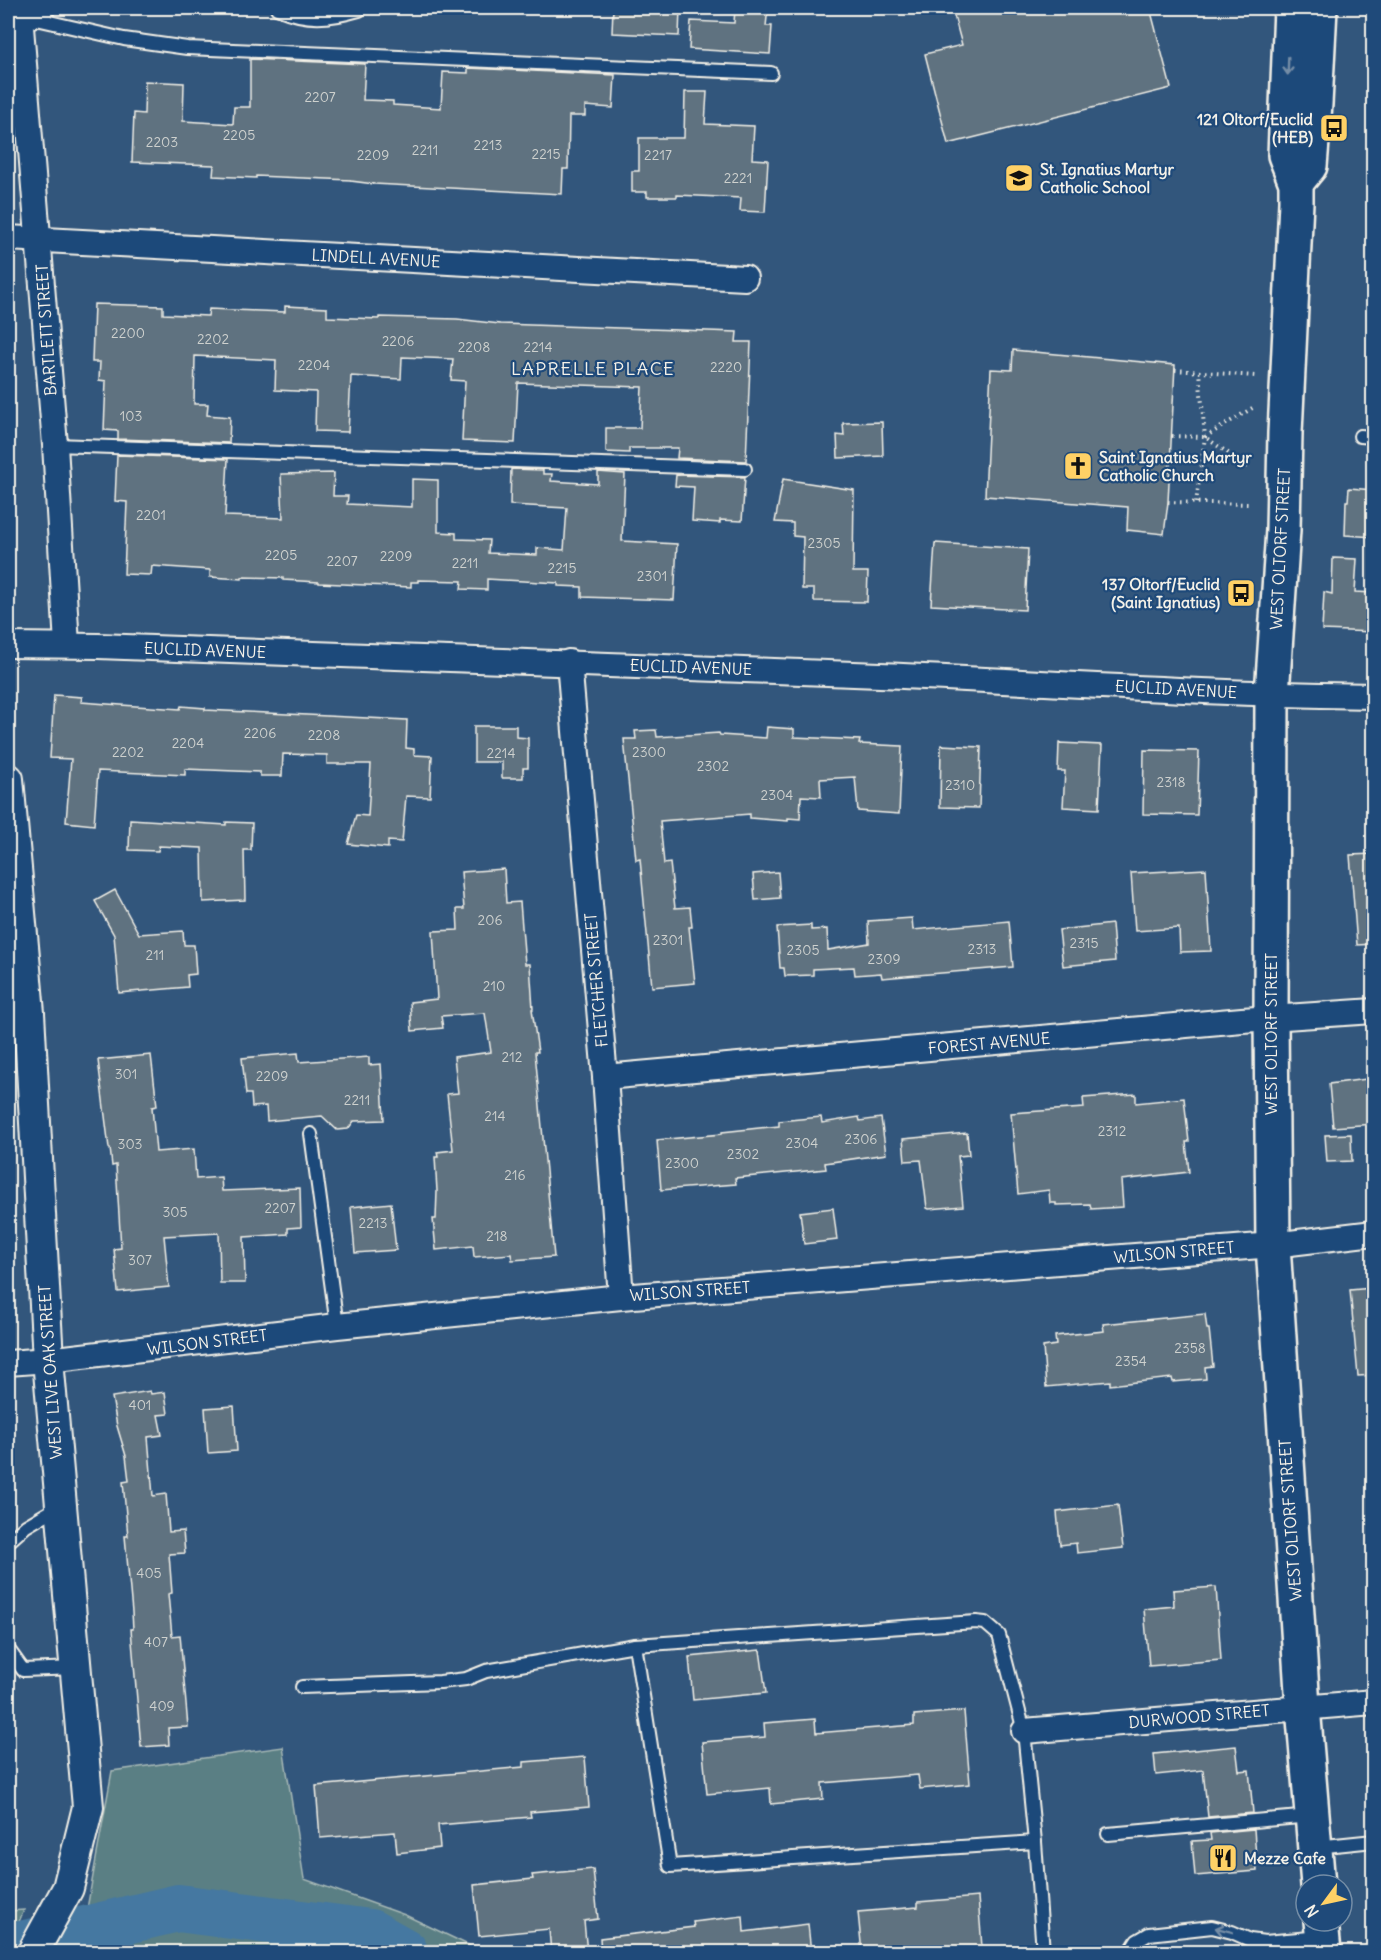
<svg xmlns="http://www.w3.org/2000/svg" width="1381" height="1960" viewBox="0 0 1381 1960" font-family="Delius,sans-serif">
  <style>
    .green { fill: #5a7f84; stroke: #a7b8b6; stroke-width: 1.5 }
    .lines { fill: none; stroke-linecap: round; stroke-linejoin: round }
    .river { stroke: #4478a1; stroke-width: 48 }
    .building { fill: #5e7280; stroke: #f4f1e8; stroke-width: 1.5 }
    .service-casing { stroke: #f4f1e8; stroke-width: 16 }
    .minor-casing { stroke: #f4f1e8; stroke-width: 28 }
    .tertiary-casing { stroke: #f4f1e8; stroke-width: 34 }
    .secondary-casing { stroke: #f4f1e8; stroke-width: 38 }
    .primary-casing { stroke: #f4f1e8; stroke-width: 38 }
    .path { stroke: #f4f1e8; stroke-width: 4; stroke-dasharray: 1.5 4.5; stroke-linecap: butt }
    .service { stroke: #1f4a7a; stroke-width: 12 }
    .minor { stroke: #1f4a7a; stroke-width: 24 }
    .tertiary { stroke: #1f4a7a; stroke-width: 30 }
    .secondary { stroke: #1f4a7a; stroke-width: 33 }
    .primary { stroke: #1f4a7a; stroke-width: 33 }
    .oneway { stroke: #748da6 }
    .labels { text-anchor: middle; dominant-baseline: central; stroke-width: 4.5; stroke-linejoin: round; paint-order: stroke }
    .number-label { font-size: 14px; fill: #ced1ce }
    .poi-label { font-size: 16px; font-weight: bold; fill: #f4f1e8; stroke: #1f4a7a; text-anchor: start }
    .street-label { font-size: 16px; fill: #f4f1e8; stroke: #1f4a7a }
    .neighbourhood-label { font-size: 18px; letter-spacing: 1.5px; fill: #f4f1e8; stroke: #1f4a7a }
  </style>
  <rect width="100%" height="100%" fill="#32567c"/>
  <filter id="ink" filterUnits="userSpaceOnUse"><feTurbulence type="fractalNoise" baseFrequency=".0167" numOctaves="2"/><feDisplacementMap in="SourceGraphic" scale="12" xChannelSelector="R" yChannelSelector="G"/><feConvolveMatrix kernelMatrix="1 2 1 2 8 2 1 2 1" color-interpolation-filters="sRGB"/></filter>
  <g filter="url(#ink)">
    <g class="green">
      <polygon points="283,1747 304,1879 405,1915 483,1952 65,1952 85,1920 112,1771"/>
      <polygon points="24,1910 8,1947 8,1911"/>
    </g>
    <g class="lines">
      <polyline class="river" points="8,1948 178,1908 370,1933 404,1952"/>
    </g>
    <g class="building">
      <polygon points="613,8 680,8 679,36 612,33"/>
      <polygon points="735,8 768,8 766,26 772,26 770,54 689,49 691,21 734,23"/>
      <polygon points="952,8 1150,8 1171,88 948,144 925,54 962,45"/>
      <polygon points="250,59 365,64 363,100 393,101 393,105 441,108 443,72 468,73 468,68 615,75 613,108 585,106 585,116 569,116 568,169 563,169 562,194 374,184 351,181 351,180 256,176 256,178 213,176 214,165 132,162 134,113 144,114 145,81 184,83 183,121 233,124 234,107 250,107"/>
      <polygon points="685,92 707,92 705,124 754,126 752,159 768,160 765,212 740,211 741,198 677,195 677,197 647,197 647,192 632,192 632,171 639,171 639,138 684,138"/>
      <polygon points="94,304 163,306 163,314 208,316 209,309 285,312 285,306 327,308 327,317 379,319 379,317 457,319 500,324 737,332 736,342 751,342 746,461 677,458 678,448 629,448 629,453 606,452 606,428 640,428 642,387 518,383 515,443 462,441 465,381 451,380 453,359 402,357 401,379 351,376 348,432 315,431 316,392 275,390 276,360 195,356 194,404 208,404 207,415 230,417 229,443 118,439 118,431 104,430 106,381 99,380 100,362 92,362"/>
      <polygon points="1013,350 1175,365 1168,502 1164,534 1127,530 1128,507 985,496 991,369 1012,370"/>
      <polygon points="882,422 883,456 838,458 837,435 844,436 843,423"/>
      <polygon points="117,455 228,459 225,516 283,518 281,474 334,473 333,496 348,496 347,504 412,507 412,479 438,480 438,532 456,533 456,539 489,540 488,553 537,555 537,548 564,550 567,508 510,505 511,469 543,470 543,474 552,474 551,481 598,484 598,472 625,474 622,541 677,544 674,600 582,597 582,587 558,586 558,583 487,579 487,590 461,589 462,581 418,580 418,582 411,582 411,587 319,583 319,582 283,580 283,578 242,577 242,579 210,577 210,570 152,566 151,575 124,574 127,502 115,501"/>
      <polygon points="676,475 745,477 742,521 720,520 720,523 692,521 694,487 675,486"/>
      <polygon points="783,479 854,490 853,572 868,572 867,602 814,601 814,589 802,589 803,537 793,536 793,523 775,522"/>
      <polygon points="1349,488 1374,490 1374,537 1345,535 1346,501 1348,501"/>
      <polygon points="935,543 1028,549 1025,610 931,605"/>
      <polygon points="1333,558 1357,559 1355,592 1374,593 1374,632 1322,630 1324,592 1332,594"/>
      <polygon points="54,695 82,697 81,702 121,705 180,709 181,706 205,708 205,710 407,720 406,748 414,749 414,755 432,756 430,797 406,796 402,842 388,841 388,848 348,844 356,815 368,816 371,764 327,764 327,755 283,754 282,776 260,776 260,772 185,769 185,775 98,771 94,825 66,822 71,759 50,758"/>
      <polygon points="474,726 516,726 516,737 528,738 528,768 523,768 523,778 502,778 502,762 474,762"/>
      <polygon points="767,727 794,729 794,737 860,740 859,744 902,746 899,814 858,811 855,777 820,779 821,797 801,796 800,819 788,818 788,821 750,818 750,814 660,821 664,864 670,863 675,908 690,907 692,927 689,927 695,983 652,987 640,859 636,860 624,739 636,739 635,731 656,730 657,737 719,733 720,735 766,738"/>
      <polygon points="1059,743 1102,745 1099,809 1063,807 1065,771 1058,771"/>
      <polygon points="941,745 981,747 979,808 940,807"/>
      <polygon points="1144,750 1199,751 1197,815 1143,814"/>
      <polygon points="130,819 226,825 226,822 252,823 251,850 244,850 245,900 203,902 202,848 159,846 158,851 129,850"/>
      <polygon points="1374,854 1374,944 1357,945 1350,855"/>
      <polygon points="504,869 506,903 520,902 525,964 530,964 533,1009 532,1009 538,1052 535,1052 554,1257 512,1260 511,1254 474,1257 473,1246 436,1250 433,1219 436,1219 437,1191 435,1157 438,1157 437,1152 453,1150 447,1094 458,1093 454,1057 491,1052 485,1013 441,1016 443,1028 412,1031 410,1002 437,999 433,931 458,930 457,909 464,909 461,872"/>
      <polygon points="1206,869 1211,951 1180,952 1179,928 1135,931 1131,873"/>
      <polygon points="778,872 780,898 755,900 753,874"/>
      <polygon points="115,890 139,934 183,931 184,945 194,945 196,974 187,975 188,987 119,993 114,935 95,901"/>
      <polygon points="912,918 913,930 1009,921 1013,967 882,978 881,973 855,975 854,967 813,969 813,975 785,976 784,968 780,968 777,927 811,925 811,930 827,929 828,950 869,943 868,921"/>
      <polygon points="1112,924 1115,961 1063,966 1059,930"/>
      <polygon points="298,1053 299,1062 369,1057 369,1065 381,1064 384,1120 354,1121 348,1129 337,1130 322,1116 267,1121 266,1106 252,1107 251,1094 246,1094 242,1058"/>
      <polygon points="151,1055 157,1106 152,1107 156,1152 194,1149 196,1179 221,1177 222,1191 300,1188 301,1227 288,1228 288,1234 244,1237 245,1283 220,1283 219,1233 164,1236 169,1287 118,1292 114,1249 121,1248 116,1165 112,1166 110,1148 109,1148 98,1060"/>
      <polygon points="1374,1078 1374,1124 1333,1127 1329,1084"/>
      <polygon points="1136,1094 1136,1103 1184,1098 1189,1142 1186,1142 1189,1172 1121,1180 1123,1207 1091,1209 1090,1204 1056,1205 1056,1203 1050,1203 1049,1190 1018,1194 1011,1113 1084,1108 1083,1098"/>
      <polygon points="821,1117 822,1123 859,1117 860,1121 881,1118 886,1154 825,1163 826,1169 735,1178 736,1184 661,1190 657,1140 722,1134 722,1132 779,1126 779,1121"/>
      <polygon points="967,1133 969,1155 958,1156 963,1206 929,1209 927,1208 921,1160 905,1161 903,1139"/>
      <polygon points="1351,1134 1352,1161 1327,1162 1325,1135"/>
      <polygon points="391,1203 396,1250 355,1253 351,1207"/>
      <polygon points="833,1208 837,1240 804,1244 800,1212"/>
      <polygon points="1372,1288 1374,1375 1358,1376 1350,1290"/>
      <polygon points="1205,1314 1207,1329 1209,1329 1213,1366 1205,1367 1206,1379 1173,1382 1172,1378 1110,1385 1110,1381 1046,1387 1043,1347 1056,1345 1055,1336 1104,1331 1103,1324"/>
      <polygon points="150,1391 151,1394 165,1392 168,1414 158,1415 162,1435 148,1437 153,1496 166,1494 169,1532 183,1531 185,1553 169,1554 172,1593 168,1594 172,1636 180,1635 188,1727 168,1728 169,1745 141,1747 131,1629 133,1629 132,1612 125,1536 128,1536 123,1482 129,1481 126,1456 117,1426 112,1397"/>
      <polygon points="234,1406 237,1451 208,1453 205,1408"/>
      <polygon points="1118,1505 1123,1548 1077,1553 1076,1543 1060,1545 1057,1512"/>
      <polygon points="1216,1587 1221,1660 1149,1666 1144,1609 1174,1606 1173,1590"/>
      <polygon points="760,1650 766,1693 693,1700 689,1657"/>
      <polygon points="964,1711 970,1784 920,1789 918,1775 822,1783 823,1799 771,1804 770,1788 707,1794 702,1742 765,1737 764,1723 815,1719 816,1733 914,1725 914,1715"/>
      <polygon points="1236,1746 1239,1771 1249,1770 1253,1813 1208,1817 1203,1770 1156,1775 1154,1754"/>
      <polygon points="585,1757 589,1807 530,1812 531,1817 438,1825 440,1848 397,1853 395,1832 320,1838 316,1786 524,1767 524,1762"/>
      <polygon points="1254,1829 1257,1871 1195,1876 1192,1841 1211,1840 1210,1833"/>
      <polygon points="593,1869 598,1919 584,1921 587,1953 551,1953 549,1929 479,1936 474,1885 533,1879 532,1875"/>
      <polygon points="978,1897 982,1947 914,1953 862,1953 858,1912 918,1907 918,1902"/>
      <polygon points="743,1916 744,1932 808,1924 811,1953 601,1953 600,1938 694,1927 693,1922"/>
    </g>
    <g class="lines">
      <g class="service-casing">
        <g id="service">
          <path d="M 277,8 C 308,21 328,19 359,10 L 361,8"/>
          <polyline points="32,18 124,39 187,48 771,73"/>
          <polyline points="1360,436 1374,437"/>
          <polyline points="55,445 745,469"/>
          <polyline points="311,1134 337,1326"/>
          <polyline points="8,1542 26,1526 60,1506"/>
          <polyline points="635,1645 670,1866 1035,1842"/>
          <polyline points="8,1649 23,1670 76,1668"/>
          <polyline points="302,1687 440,1682 466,1679 486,1671 635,1645 976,1622 985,1623 999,1635 1024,1731 1035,1842 1043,1952"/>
          <polyline points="1108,1834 1311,1816"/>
          <polyline points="1316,1847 1374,1841"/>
          <polyline points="1130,1952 1137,1941 1149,1934 1212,1927 1232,1932 1250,1940 1265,1942 1321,1937"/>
        </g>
      </g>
      <g class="minor-casing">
        <g id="minor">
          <polyline points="20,15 55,445 67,645"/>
          <polyline points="8,238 745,278"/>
          <path d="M 8,645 L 98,646 C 359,655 620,664 880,675 C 1045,682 1209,694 1374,696"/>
          <polyline points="569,662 605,1077 621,1297"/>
          <polyline points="8,1014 29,1013"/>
          <polyline points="605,1077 1242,1020 1374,1011"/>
          <polyline points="8,1363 48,1360 337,1326 621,1297 1273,1245 1374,1233"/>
          <polyline points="1024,1731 1374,1702"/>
        </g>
      </g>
      <g class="tertiary-casing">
        <polyline id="tertiary" points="8,779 29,1013 48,1360 88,1807 68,1888 33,1952"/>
      </g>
      <g class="secondary-casing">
        <g id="secondary">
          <polyline points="1291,8 1285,155 1296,183 1296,202 1285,433 1283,530 1272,694 1271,1018 1273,1245 1303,1707 1318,1885"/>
          <polyline points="1296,183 1310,166 1315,104 1320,8"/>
          <polyline points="1321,1921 1324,1952"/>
        </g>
      </g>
      <g class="primary-casing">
        <polyline id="primary" points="8,21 37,8"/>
      </g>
      <g class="path">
        <polyline points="1175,370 1255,376"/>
        <polyline points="1172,436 1205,437 1251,469"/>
        <polyline points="1205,437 1254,407"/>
        <polyline points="1168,502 1249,504"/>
        <polyline points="1196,503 1205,437 1199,372"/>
      </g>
      <use href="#service" class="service"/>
      <use href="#minor" class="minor"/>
      <use href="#tertiary" class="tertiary"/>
      <use href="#secondary" class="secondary"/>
      <use href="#primary" class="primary"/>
    </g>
    <defs><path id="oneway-shaft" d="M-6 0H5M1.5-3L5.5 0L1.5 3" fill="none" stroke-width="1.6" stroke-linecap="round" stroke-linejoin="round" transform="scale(1.5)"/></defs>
    <g class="oneway">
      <use href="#oneway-shaft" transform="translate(1288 66) rotate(92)"/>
      <use href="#oneway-shaft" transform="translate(1224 1930) rotate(-166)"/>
    </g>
  </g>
  <defs>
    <g id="bus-square" transform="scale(1.5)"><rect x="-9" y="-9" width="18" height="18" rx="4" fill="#ffd166" stroke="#1f4a7a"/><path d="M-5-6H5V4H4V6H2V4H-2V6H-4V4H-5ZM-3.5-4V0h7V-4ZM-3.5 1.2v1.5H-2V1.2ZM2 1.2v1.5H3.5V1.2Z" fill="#111"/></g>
    <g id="school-square" transform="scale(1.5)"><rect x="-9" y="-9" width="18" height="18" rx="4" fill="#ffd166" stroke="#1f4a7a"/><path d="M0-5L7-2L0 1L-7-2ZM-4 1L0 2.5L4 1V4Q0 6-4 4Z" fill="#111"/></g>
    <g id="church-square" transform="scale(1.5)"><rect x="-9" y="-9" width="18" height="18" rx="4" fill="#ffd166" stroke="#1f4a7a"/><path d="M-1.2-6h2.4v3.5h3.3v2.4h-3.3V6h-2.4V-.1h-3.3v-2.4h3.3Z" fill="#111"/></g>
    <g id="restaurant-square" transform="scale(1.5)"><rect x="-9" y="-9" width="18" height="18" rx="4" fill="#ffd166" stroke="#1f4a7a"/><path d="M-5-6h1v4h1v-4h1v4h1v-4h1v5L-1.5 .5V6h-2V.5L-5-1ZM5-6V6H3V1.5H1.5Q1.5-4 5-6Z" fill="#111"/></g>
  </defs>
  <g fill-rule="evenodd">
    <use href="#bus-square" x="1334" y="128"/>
    <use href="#school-square" x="1019" y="178"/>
    <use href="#church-square" x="1078" y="466"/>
    <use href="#bus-square" x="1241" y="593"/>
    <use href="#restaurant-square" x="1223" y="1858"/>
  </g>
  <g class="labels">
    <g class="number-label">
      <text x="320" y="97">2207</text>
      <text x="239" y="135">2205</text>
      <text x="162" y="142">2203</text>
      <text x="488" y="145">2213</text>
      <text x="425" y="150">2211</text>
      <text x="546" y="154">2215</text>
      <text x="373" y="155">2209</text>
      <text x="658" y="155">2217</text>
      <text x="738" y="178">2221</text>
      <text x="128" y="333">2200</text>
      <text x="213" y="339">2202</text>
      <text x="398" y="341">2206</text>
      <text x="474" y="347">2208</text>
      <text x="538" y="347">2214</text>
      <text x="314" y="365">2204</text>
      <text x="726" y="367">2220</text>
      <text x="131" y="416">103</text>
      <text x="151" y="515">2201</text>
      <text x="824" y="543">2305</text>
      <text x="281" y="555">2205</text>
      <text x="396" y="556">2209</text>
      <text x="342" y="561">2207</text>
      <text x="465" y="563">2211</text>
      <text x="562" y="568">2215</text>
      <text x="652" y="576">2301</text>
      <text x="260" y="733">2206</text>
      <text x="324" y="735">2208</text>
      <text x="188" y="743">2204</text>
      <text x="128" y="752">2202</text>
      <text x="649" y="752">2300</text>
      <text x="501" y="753">2214</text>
      <text x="713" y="766">2302</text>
      <text x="1171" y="782">2318</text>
      <text x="960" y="785">2310</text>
      <text x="777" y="795">2304</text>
      <text x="490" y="920">206</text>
      <text x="668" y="940">2301</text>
      <text x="1084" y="943">2315</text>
      <text x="982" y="949">2313</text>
      <text x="803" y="950">2305</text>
      <text x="155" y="955">211</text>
      <text x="884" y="959">2309</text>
      <text x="494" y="986">210</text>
      <text x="512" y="1057">212</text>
      <text x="126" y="1074">301</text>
      <text x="272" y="1076">2209</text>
      <text x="357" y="1100">2211</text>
      <text x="495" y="1116">214</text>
      <text x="1112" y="1131">2312</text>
      <text x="861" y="1139">2306</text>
      <text x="802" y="1143">2304</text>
      <text x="130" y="1144">303</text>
      <text x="743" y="1154">2302</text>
      <text x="682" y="1163">2300</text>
      <text x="515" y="1175">216</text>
      <text x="280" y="1208">2207</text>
      <text x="175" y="1212">305</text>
      <text x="373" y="1223">2213</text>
      <text x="497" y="1236">218</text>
      <text x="140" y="1260">307</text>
      <text x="1190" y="1348">2358</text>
      <text x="1131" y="1361">2354</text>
      <text x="140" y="1405">401</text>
      <text x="149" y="1573">405</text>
      <text x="156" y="1642">407</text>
      <text x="162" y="1706">409</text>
    </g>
    <g class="poi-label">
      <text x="1313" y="119" text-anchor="end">121 Oltorf/Euclid<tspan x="1313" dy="18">(HEB)</tspan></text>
      <text x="1040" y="169">St. Ignatius Martyr<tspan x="1040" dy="18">Catholic School</tspan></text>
      <text x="1099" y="457">Saint Ignatius Martyr<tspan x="1099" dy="18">Catholic Church</tspan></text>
      <text x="1220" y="584" text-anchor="end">137 Oltorf/Euclid<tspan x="1220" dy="18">(Saint Ignatius)</tspan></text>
      <text x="1244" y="1858">Mezze Cafe</text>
    </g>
    <g class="street-label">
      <text transform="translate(376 258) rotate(3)">LINDELL AVENUE</text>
      <text transform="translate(46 330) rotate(-94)">BARTLETT STREET</text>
      <text transform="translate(1280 549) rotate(-87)">WEST OLTORF STREET</text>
      <text transform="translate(205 650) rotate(2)">EUCLID AVENUE</text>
      <text transform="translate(691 667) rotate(2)">EUCLID AVENUE</text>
      <text transform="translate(1176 689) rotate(3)">EUCLID AVENUE</text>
      <text transform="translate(596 980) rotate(-95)">FLETCHER STREET</text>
      <text transform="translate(1271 1034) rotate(-90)">WEST OLTORF STREET</text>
      <text transform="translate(989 1043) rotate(-5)">FOREST AVENUE</text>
      <text transform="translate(1174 1252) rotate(-5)">WILSON STREET</text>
      <text transform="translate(690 1291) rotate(-4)">WILSON STREET</text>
      <text transform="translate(207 1342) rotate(-7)">WILSON STREET</text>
      <text transform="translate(50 1372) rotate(-94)">WEST LIVE OAK STREET</text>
      <text transform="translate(1290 1520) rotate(-94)">WEST OLTORF STREET</text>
      <text transform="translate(1199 1716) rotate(-5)">DURWOOD STREET</text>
    </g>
    <g class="neighbourhood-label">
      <text x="593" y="368">LAPRELLE PLACE</text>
    </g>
  </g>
  <rect width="1381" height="1960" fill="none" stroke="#1f4a7a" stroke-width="30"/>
  <rect x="15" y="15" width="1351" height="1930" fill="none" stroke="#f4f1e8" stroke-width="2" filter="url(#ink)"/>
  <g transform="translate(1324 1903) rotate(237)"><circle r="28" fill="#1f4a7a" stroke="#748da6" stroke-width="1.5"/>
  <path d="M0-4.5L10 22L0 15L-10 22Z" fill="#ffd166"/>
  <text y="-9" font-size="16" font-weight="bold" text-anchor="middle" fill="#f4f1e8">N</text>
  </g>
</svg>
